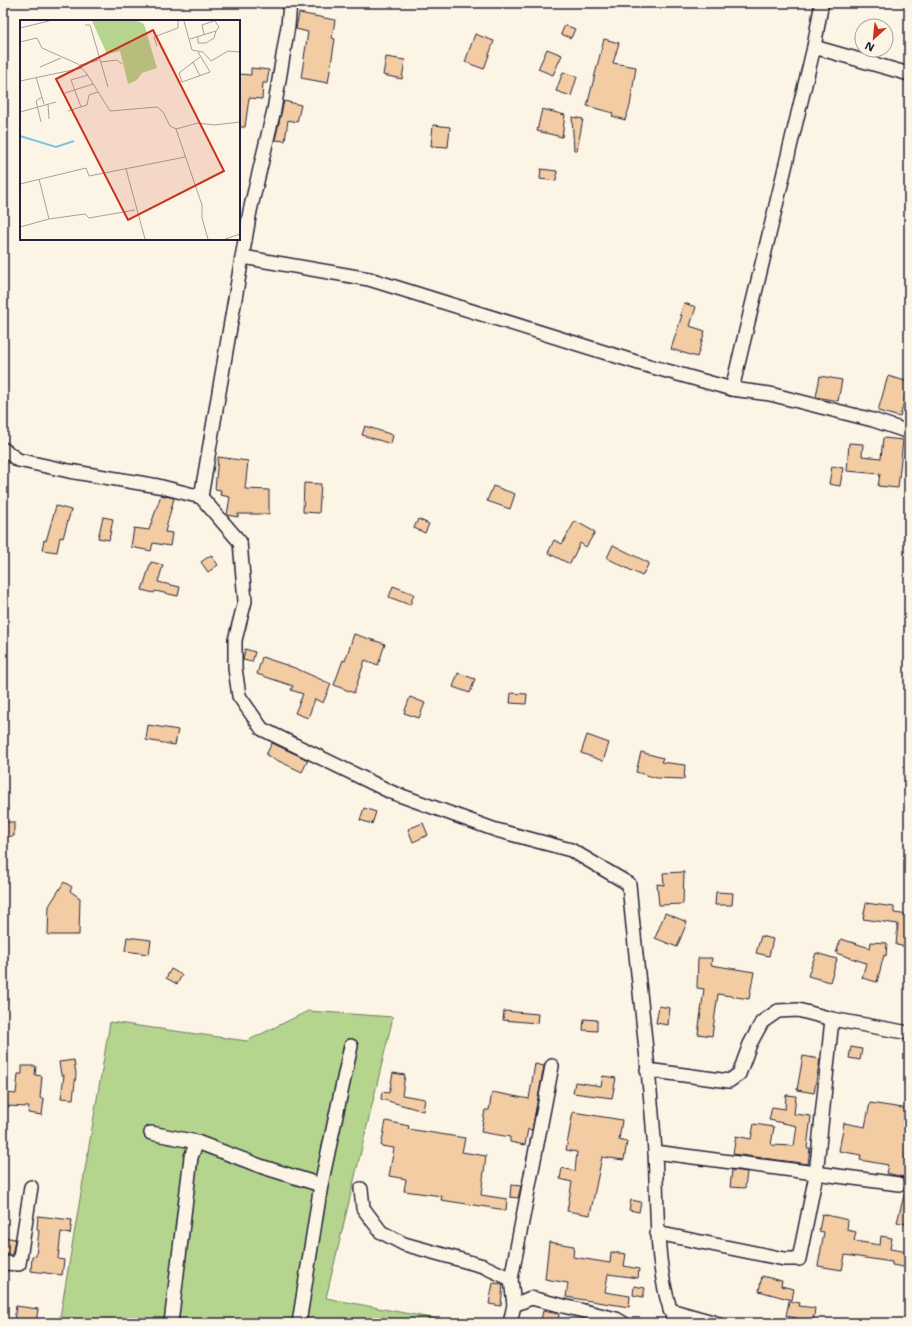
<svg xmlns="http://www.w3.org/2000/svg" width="912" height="1326" viewBox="0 0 912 1326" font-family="'Shantell Sans',sans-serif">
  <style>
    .green { fill: #b5d58e; stroke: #6c7c64 }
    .building { fill: #f4cca3; stroke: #22223b }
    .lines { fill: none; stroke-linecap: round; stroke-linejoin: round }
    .minor-casing { stroke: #22223b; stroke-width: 16 }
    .minor { stroke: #fcf5e5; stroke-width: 13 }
    .inset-river { fill: none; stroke: #80c3e1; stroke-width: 2 }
    .inset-road { fill: none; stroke: #a5a1a1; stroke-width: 1 }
    .view { fill: #c8321e; fill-opacity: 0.15; stroke: #c8321e; stroke-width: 2 }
    .inset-edge { fill: none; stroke: #22223b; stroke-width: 2 }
  </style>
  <rect width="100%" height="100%" fill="#fcf5e5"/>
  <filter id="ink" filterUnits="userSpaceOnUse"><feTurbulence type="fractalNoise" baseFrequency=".025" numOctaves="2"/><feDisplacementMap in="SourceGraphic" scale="8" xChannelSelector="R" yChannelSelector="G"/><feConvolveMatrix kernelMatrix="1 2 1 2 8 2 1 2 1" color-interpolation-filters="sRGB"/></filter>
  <g filter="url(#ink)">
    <polygon class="green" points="308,1011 393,1017 326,1298 436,1319 436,1323 59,1323 110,1022 247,1041"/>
    <g class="building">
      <polygon points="299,13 335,20 332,38 335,39 328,83 301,78 308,32 296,29"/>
      <polygon points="565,25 575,29 571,38 561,34"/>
      <polygon points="475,34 494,41 484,69 465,62"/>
      <polygon points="604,39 619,43 613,63 636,67 630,106 625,120 612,116 613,113 587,106"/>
      <polygon points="547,49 562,55 553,75 538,69"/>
      <polygon points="386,57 405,60 402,79 383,75"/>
      <polygon points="251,68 269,70 267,83 263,83 262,99 249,98 245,127 239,127 239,74 251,75"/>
      <polygon points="563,72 577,77 571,96 556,91"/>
      <polygon points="284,101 301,105 297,122 288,120 285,141 275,140"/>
      <polygon points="542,109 565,115 562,137 537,131"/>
      <polygon points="572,117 583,119 577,150 574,150"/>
      <polygon points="433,125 450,127 448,147 431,146"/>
      <polygon points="541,169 557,171 556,181 540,179"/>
      <polygon points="684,303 696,307 690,326 705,331 697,357 671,349 682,315 680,315"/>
      <polygon points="820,376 842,380 838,401 816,397"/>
      <polygon points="888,376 909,382 900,417 878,411"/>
      <polygon points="365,426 393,435 391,444 362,435"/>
      <polygon points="883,438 903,440 898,488 878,486 880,474 847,471 849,443 863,444 862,456 881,458"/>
      <polygon points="218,457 248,461 245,489 269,490 269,514 238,514 238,517 227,515 230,497 220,495 221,490 215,489"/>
      <polygon points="832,466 843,468 840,486 829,484"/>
      <polygon points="304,483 321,484 319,513 303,512"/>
      <polygon points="493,486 515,494 510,509 487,501"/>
      <polygon points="161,495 174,498 165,532 172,533 170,546 153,543 151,551 131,547 134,528 149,530"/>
      <polygon points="56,506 71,510 63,538 60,537 57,552 42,550 44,540 46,541"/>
      <polygon points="103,517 113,519 109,540 98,538"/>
      <polygon points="418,519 429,524 425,533 414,528"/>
      <polygon points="575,521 595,532 586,547 580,543 570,564 548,553 554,540 562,544"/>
      <polygon points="613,545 649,563 642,576 607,558"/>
      <polygon points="211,555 218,565 208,572 201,562"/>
      <polygon points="151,562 163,565 158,582 180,587 178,596 155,591 154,593 142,590"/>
      <polygon points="393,586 414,594 410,605 389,597"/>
      <polygon points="354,634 385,644 378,665 365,660 354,693 334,685 343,660 345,661"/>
      <polygon points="245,649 255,652 252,662 243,660"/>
      <polygon points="262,657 295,668 331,684 323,703 315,699 308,718 295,713 303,694 291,690 293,686 257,674"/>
      <polygon points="458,673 475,679 470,693 453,687"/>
      <polygon points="511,693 527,694 526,704 510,703"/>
      <polygon points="410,697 425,703 419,718 404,713"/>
      <polygon points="148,725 178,730 175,745 146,740"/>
      <polygon points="587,735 609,743 603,761 581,753"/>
      <polygon points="272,743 308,760 302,772 266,755"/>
      <polygon points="641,752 663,758 661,762 685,765 684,779 657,778 636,772"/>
      <polygon points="364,808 376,812 372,824 360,820"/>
      <polygon points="4,822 14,822 14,836 4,837"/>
      <polygon points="423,823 428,835 413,842 408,829"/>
      <polygon points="684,872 683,904 659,905 657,884 664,885 663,873"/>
      <polygon points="64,882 72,887 70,891 80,898 79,935 48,935 49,906"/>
      <polygon points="716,892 733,893 732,905 715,905"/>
      <polygon points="866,903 894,907 894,913 909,915 909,947 896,945 898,924 863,919"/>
      <polygon points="665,913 687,922 677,947 655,938"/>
      <polygon points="761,936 773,939 769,956 756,953"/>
      <polygon points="127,937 151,940 149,954 125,951"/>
      <polygon points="841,939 870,948 871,942 887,943 886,956 884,955 877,982 862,978 866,963 836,953"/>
      <polygon points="816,953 837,959 830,982 808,976"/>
      <polygon points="698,958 712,958 711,965 754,972 749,999 718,994 712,1036 698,1034 704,989 697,988"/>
      <polygon points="171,969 182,975 177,984 166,978"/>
      <polygon points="659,1006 670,1008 668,1025 656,1023"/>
      <polygon points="504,1011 538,1014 537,1023 503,1020"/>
      <polygon points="584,1019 597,1020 597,1031 583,1030"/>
      <polygon points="851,1047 862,1049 860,1060 849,1058"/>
      <polygon points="803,1056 820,1059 814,1093 797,1090"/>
      <polygon points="74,1060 76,1074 73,1099 61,1098 64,1075 61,1075 59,1062"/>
      <polygon points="535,1064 544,1066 532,1130 528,1129 525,1145 510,1142 510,1137 481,1132 485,1110 489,1110 492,1092 529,1099"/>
      <polygon points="22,1066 36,1066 35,1075 42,1076 40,1098 44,1099 42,1115 28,1113 29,1107 5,1106 6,1093 16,1094 18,1074 22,1074"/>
      <polygon points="393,1073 405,1075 402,1095 425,1099 423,1111 381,1099 382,1092 389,1093"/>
      <polygon points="603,1076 616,1078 612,1098 573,1093 575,1082 601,1086"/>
      <polygon points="786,1095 796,1096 794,1114 811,1116 807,1148 810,1148 808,1164 733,1154 736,1136 751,1139 754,1124 774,1127 771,1145 794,1146 797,1126 769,1120 772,1107 785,1109"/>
      <polygon points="870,1103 909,1109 909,1134 905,1160 908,1160 904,1177 886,1173 888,1165 860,1160 861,1155 839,1151 844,1123 865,1127"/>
      <polygon points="573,1112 622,1120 619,1140 627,1142 624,1160 602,1157 590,1215 567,1211 572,1182 560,1179 562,1168 575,1171 577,1152 566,1150"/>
      <polygon points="386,1121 409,1126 408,1129 465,1138 462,1152 486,1156 481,1195 507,1199 506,1210 441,1200 442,1196 404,1191 406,1179 389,1176 394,1148 381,1146"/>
      <polygon points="732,1170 747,1172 745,1188 730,1187"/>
      <polygon points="511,1185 521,1186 518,1198 510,1197"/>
      <polygon points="906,1188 909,1188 909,1225 897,1222"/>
      <polygon points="631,1200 641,1202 639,1212 629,1210"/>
      <polygon points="822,1214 848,1220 847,1230 856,1232 854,1241 880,1245 881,1236 892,1238 890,1249 909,1252 909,1268 892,1265 892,1262 845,1255 842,1270 818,1266 824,1232 819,1231"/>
      <polygon points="38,1216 72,1220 70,1234 61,1232 58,1259 64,1260 62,1275 31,1271 32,1256 36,1256 39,1230 37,1229"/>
      <polygon points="3,1237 15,1239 12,1255 3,1253"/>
      <polygon points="549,1242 574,1246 573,1257 610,1263 611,1252 626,1254 624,1266 639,1269 638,1278 608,1274 605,1292 630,1296 629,1307 566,1297 568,1283 545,1279"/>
      <polygon points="762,1276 782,1281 781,1286 794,1289 792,1300 759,1291"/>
      <polygon points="493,1283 503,1284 501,1306 489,1304"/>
      <polygon points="634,1286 645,1288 643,1297 633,1295"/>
      <polygon points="789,1301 800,1303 799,1306 815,1308 813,1323 797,1323 797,1318 786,1316"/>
      <polygon points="16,1306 38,1309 36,1323 14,1321"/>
      <polygon points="543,1311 559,1314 558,1323 541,1320"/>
    </g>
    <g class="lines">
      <g class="minor-casing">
        <g id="minor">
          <polyline points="814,47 909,74"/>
          <polyline points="243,257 369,279 642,364 732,389 770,394 873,420 909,432"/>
          <polyline points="732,389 814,47 821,7 820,3"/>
          <path d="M 3,449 L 18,460 L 69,471 L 158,486 L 201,497 L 240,542 L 245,601 L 235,640 L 235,668 L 239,696 L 262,729 L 391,792 L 496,830 L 571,850 L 629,884 C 637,973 649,1063 655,1152 C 658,1208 654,1271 675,1323"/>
          <polyline points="201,497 250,211 274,110 288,26 290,3"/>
          <polyline points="647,1070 729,1081 739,1074 750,1044 762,1022 778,1011 798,1010 832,1019 909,1033"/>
          <polyline points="151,1133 197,1142 263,1167 321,1185"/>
          <polyline points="655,1152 899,1184"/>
          <polyline points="361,1189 363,1208 381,1232 404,1244 483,1266 511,1279"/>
          <polyline points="657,1233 784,1259 799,1259 816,1175 832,1019"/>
          <polyline points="3,1263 19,1264 31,1187"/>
          <polyline points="514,1305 531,1298 616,1319 623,1323"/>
          <polyline points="670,1310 716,1323"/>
          <polyline points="171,1323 191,1157 197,1142"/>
          <polyline points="299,1323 321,1185 351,1046"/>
          <polyline points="510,1323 514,1305 511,1279 552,1066"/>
        </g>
      </g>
      <use href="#minor" class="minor"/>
    </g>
  </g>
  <g transform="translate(20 20)">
    <rect width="220" height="220" fill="#fcf5e5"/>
    <path d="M 72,1 L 118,1 L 124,4 L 137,48 L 122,53 L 117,60 L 108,64 L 100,31 L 87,34 Z" fill="#b5d58e"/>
    <path class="inset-river" d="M 0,116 L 36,127 L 54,121"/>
    <path class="inset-road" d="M 164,1 L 172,30 L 183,32 L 191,41 L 208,31 L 220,32M 65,5 L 70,5 L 88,67M 0,8 L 29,1M 184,14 L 182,5 L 194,1M 178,16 L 178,23 L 186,23 L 194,18 L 196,11M 170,19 L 196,11 L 199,7 L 195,1M 0,22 L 17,18 L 22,28 L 58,44 L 67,54 L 90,91 L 137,87 L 143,92 L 150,106 L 156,109 L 178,103 L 194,105 L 220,102M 137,26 L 134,17 L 158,8 L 158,1M 178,32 L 190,52 L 162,62 L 159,53 L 180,37M 81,42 L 97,40 L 102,44M 173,42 L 180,56M 60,45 L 79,40M 20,47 L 41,38M 16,57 L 24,84M 0,61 L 62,48M 45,73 L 73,64M 28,84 L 29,99M 61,87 L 51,60 L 68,55M 48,91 L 67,85 L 69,75 L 78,72M 0,92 L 36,82M 21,102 L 16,81 L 22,77M 156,109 L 182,185 L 182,198 L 188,219M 106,149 L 125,219M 0,164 L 66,148 L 69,156 L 165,137M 29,199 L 65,194 L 69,198 L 115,190M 0,207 L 29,199 L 19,159M 205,219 L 220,214"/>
    <path class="view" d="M 133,10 L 204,151 L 108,200 L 36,59 Z"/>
    <rect width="220" height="220" class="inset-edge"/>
  </g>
  <rect width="912" height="1326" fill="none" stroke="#fcf5e5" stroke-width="16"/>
  <rect x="8" y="8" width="896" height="1310" fill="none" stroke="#22223b" stroke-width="1.5" filter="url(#ink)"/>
  <g transform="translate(874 38) rotate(207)"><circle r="19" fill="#fcf5e5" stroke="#a5a1a1"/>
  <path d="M0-3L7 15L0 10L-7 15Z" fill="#c8321e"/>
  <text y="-6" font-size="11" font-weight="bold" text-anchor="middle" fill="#22223b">N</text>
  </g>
</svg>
